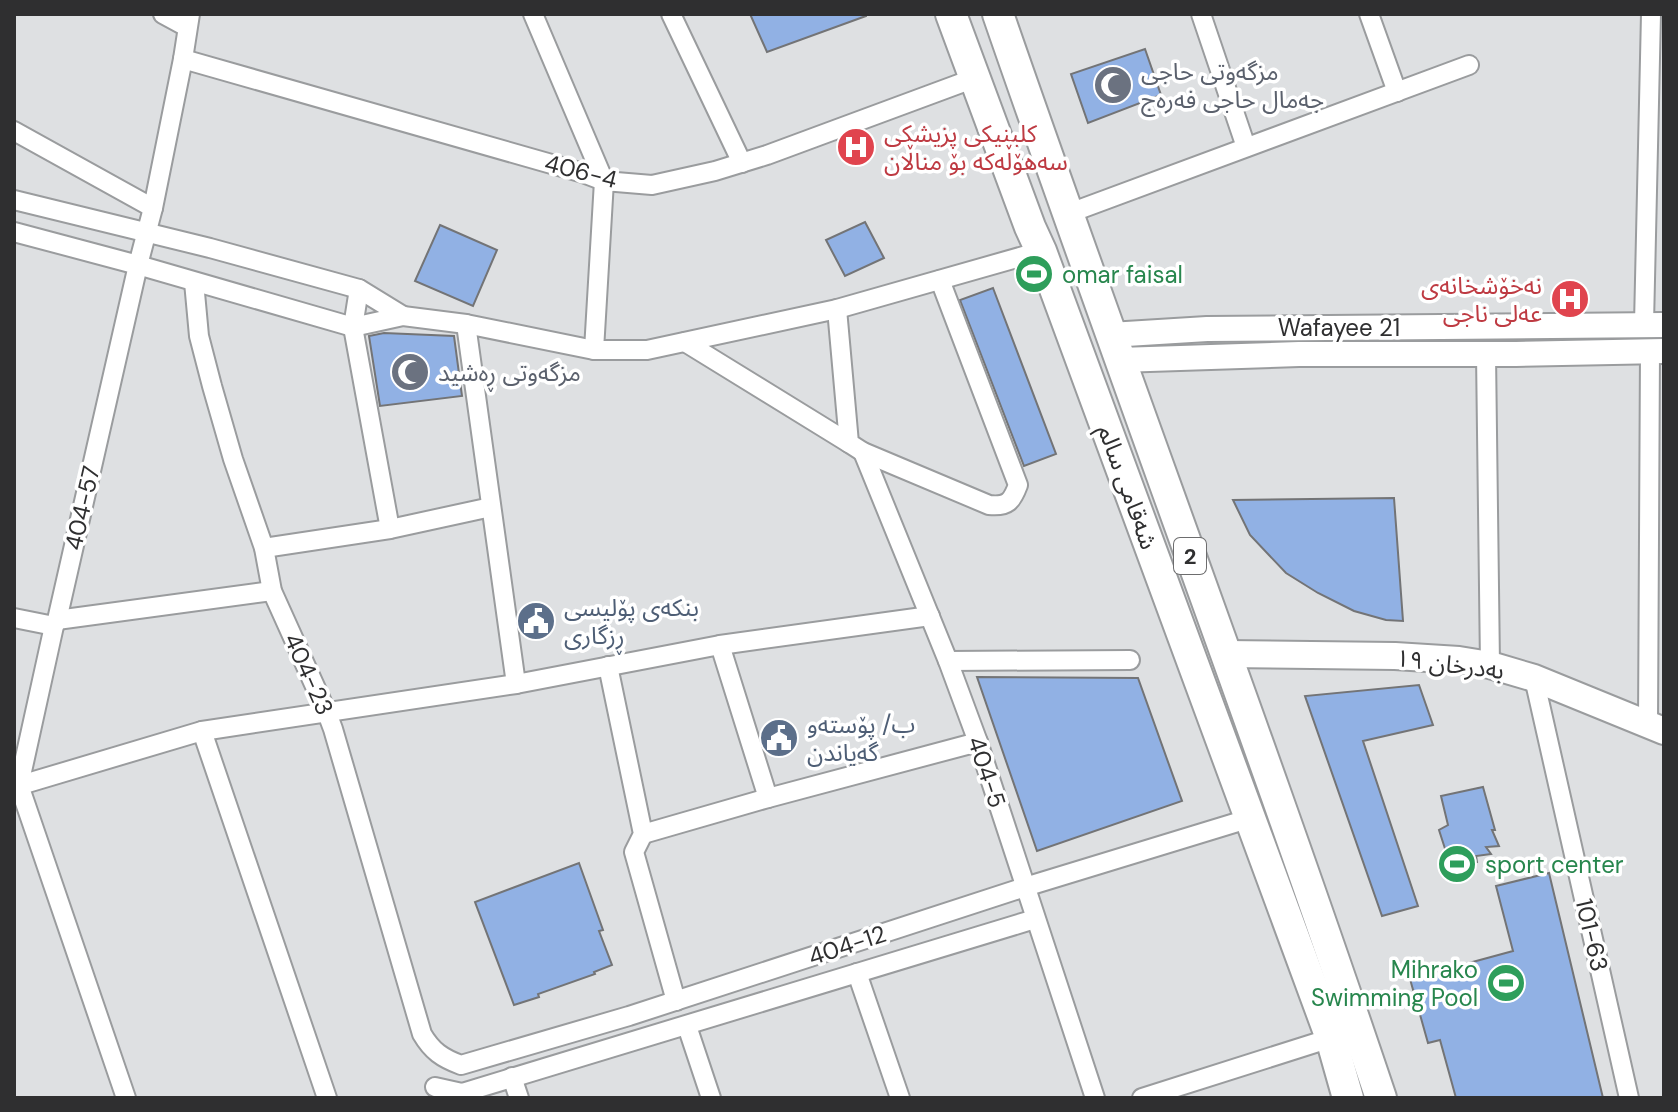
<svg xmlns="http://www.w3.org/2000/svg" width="1678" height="1112" viewBox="0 0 1678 1112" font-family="'DM Sans','Noto Sans Arabic',sans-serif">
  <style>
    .building { fill: #91b1e4; stroke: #737476; stroke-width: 2 }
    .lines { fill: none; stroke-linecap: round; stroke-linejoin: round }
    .minor-casing { stroke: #9a9c9e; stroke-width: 22 }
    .tertiary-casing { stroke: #9a9c9e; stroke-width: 28 }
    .secondary-casing { stroke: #9a9c9e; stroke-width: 30 }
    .primary-casing { stroke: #9a9c9e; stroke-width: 34 }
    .minor { stroke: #fff; stroke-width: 18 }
    .tertiary { stroke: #fff; stroke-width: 24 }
    .secondary { stroke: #fff; stroke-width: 26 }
    .primary { stroke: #fff; stroke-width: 30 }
    .labels { text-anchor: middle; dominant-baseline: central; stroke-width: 7; stroke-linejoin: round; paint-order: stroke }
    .shield { fill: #fff; stroke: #6d6d6e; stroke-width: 2 }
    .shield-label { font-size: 22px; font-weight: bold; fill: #2f2f30 }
    .worship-label { font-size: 24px; fill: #5b616d; stroke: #fff; text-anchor: start }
    .health-label { font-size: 24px; fill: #be3a42; stroke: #fff; text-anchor: start }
    .street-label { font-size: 24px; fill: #2f2f30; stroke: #fff }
    .leisure-label { font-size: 24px; fill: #27864d; stroke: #fff; text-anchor: start }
    .service-label { font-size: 24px; fill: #4e5e75; stroke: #fff; text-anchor: start }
  </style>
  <rect width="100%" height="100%" fill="#dee0e2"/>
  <g class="building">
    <polygon points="750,14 866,14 866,16 767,52"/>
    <polygon points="1145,49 1161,95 1088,123 1071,74"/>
    <polygon points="865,222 884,258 845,276 826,240"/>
    <polygon points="440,225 497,250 473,306 415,281"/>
    <polygon points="993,288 1056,454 1024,466 960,300"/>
    <polygon points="384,333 454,336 462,396 380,406 369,336"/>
    <polygon points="1394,498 1403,621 1386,620 1354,611 1318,593 1286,573 1250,535 1233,500"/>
    <polygon points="977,677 1138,678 1182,801 1037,851"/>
    <polygon points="1419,685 1433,725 1363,741 1418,906 1382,916 1305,696"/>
    <polygon points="1483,787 1495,830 1492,830 1499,846 1486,847 1491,854 1476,856 1477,862 1460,868 1454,873 1444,873 1440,860 1448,858 1439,830 1448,825 1441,796"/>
    <polygon points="579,863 603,930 599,931 612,965 594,972 595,974 538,994 539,997 514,1005 475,902"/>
    <polygon points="1549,873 1603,1098 1456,1098 1440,1040 1428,1043 1410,979 1513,951 1496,886"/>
  </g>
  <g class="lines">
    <g class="minor-casing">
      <g id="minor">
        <polyline points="163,14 187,27"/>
        <polyline points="533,14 604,181 594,350"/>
        <polyline points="671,14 742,163"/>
        <polyline points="1201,14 1246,147"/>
        <polyline points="1369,14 1397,92"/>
        <polyline points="183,59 583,173 604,181 652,185 715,171 767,155 975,78"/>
        <polyline points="14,131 153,208"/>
        <polyline points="14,200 210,248 359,289 403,316"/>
        <polyline points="1067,214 1469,65"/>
        <polyline points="14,232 138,265 353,327 403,316 466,324 594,350 647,350 837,309 1041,251"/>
        <path d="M 194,282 L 199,336 L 212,386 L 233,459 L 264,548 L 272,591 L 327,713 L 333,729 L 422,1034 C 432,1051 442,1058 461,1065 L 629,1016 L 1025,887 L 1251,818"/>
        <polyline points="359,289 353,327 390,529"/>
        <path d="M 837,309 L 849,443 L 863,452 L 989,505 C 1008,507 1012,501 1018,485 L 940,280"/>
        <polyline points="466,324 516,684"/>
        <polyline points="1644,324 1651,14"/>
        <polyline points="685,342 849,443"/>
        <polyline points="1486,354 1490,665"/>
        <polyline points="863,452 948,661 978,742 1095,1098"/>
        <polyline points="264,548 390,529 491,507"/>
        <polyline points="14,618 54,626"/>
        <polyline points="57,620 272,591"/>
        <polyline points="720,645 768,798"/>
        <polyline points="948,661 1130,660"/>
        <polyline points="608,666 643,834 634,852 676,1001"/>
        <polyline points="1534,678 1629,1098"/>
        <polyline points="1648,724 1650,351"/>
        <polyline points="202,731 327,1098"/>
        <polyline points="19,785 54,626 57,620 138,265 153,208 183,59 190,14"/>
        <polyline points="19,785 126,1098"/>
        <polyline points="14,787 202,731 516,684 720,645 930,616"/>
        <polyline points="643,834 768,798 978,742"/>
        <polyline points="857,973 900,1098"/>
        <polyline points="687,1026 711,1098"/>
        <polyline points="512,1077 519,1098"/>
        <polyline points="435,1087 462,1093 1035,919"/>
        <polyline points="1142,1098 1331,1038"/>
      </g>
    </g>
    <g class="tertiary-casing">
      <g id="tertiary">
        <polyline points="1110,335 1207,329 1664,325"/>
        <polyline points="1119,360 1299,354 1516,354 1664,351"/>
      </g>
    </g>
    <g class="secondary-casing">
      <polyline id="secondary" points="1225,654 1395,656 1459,660 1490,665 1534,678 1664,731"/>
    </g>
    <g class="primary-casing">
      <g id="primary">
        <polyline points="951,14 1030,227 1041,251 1331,1038 1348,1098"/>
        <path d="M 998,14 C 1123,376 1259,735 1381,1098"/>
      </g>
    </g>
    <use href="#minor" class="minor"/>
    <use href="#tertiary" class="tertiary"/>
    <use href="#secondary" class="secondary"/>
    <use href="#primary" class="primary"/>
  </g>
  <defs>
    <g id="mosque-disc" transform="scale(2)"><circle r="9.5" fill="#6b7280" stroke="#fff"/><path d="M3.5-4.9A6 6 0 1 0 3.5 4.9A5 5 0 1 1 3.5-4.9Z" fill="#fff"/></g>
    <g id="hospital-disc" transform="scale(2)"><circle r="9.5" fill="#e0444e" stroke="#fff"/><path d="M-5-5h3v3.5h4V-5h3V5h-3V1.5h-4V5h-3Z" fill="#fff"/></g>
    <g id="stadium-disc" transform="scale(2)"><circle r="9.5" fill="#2e9e5b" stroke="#fff"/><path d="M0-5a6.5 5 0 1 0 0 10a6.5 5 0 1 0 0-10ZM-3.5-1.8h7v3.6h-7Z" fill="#fff"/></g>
    <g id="civic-disc" transform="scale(2)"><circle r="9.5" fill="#5c6f8a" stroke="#fff"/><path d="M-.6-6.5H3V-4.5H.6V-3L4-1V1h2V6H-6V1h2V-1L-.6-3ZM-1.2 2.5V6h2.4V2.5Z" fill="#fff"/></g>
  </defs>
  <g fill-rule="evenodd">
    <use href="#mosque-disc" x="1113" y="85"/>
    <use href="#hospital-disc" x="856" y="147"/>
    <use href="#stadium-disc" x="1034" y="274"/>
    <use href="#hospital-disc" x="1570" y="299"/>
    <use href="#mosque-disc" x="410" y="372"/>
    <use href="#civic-disc" x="536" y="621"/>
    <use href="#civic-disc" x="779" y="738"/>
    <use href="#stadium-disc" x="1457" y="864"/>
    <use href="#stadium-disc" x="1506" y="983"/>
  </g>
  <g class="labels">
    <rect class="shield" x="1174" y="538" width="32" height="36" rx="6"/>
    <g class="shield-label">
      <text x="1190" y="556">2</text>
    </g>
    <g class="worship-label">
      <text x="1141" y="71">مزگه‌وتی حاجی<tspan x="1141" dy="28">جەمال حاجی فەرەج</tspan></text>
      <text x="438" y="372">مزگەوتی ڕەشید</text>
    </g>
    <g class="health-label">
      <text x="884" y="133">کلینیکی پزیشکی<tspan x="884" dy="28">سەهۆڵەکە بۆ مناڵان</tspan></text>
      <text x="1542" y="285" text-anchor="end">نەخۆشخانەی<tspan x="1542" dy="28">عەلی ناجی</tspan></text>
    </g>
    <g class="street-label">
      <text transform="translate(581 171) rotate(14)">406-4</text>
      <text x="1339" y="327">Wafayee 21</text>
      <text transform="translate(1128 487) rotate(70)">شەقامی سالم</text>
      <text transform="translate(82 508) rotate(-77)">404-57</text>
      <text transform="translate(1450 664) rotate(7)">بەدرخان ١٩</text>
      <text transform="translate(309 674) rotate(66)">404-23</text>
      <text transform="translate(987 772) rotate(72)">404-5</text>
      <text transform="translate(1592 935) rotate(77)">101-63</text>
      <text transform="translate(847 945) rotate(-18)">404-12</text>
    </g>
    <g class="leisure-label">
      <text x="1062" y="274">omar faisal</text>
      <text x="1485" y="864">sport center</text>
      <text x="1478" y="969" text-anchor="end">Mihrako<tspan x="1478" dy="28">Swimming Pool</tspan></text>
    </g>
    <g class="service-label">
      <text x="564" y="607">بنکەی پۆلیسی<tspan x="564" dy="28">ڕزگاری</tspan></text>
      <text x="807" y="724">ب/ پۆستەو<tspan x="807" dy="28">گەیاندن</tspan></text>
    </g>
  </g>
  <rect width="1678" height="1112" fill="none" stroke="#2f2f30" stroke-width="32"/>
</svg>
